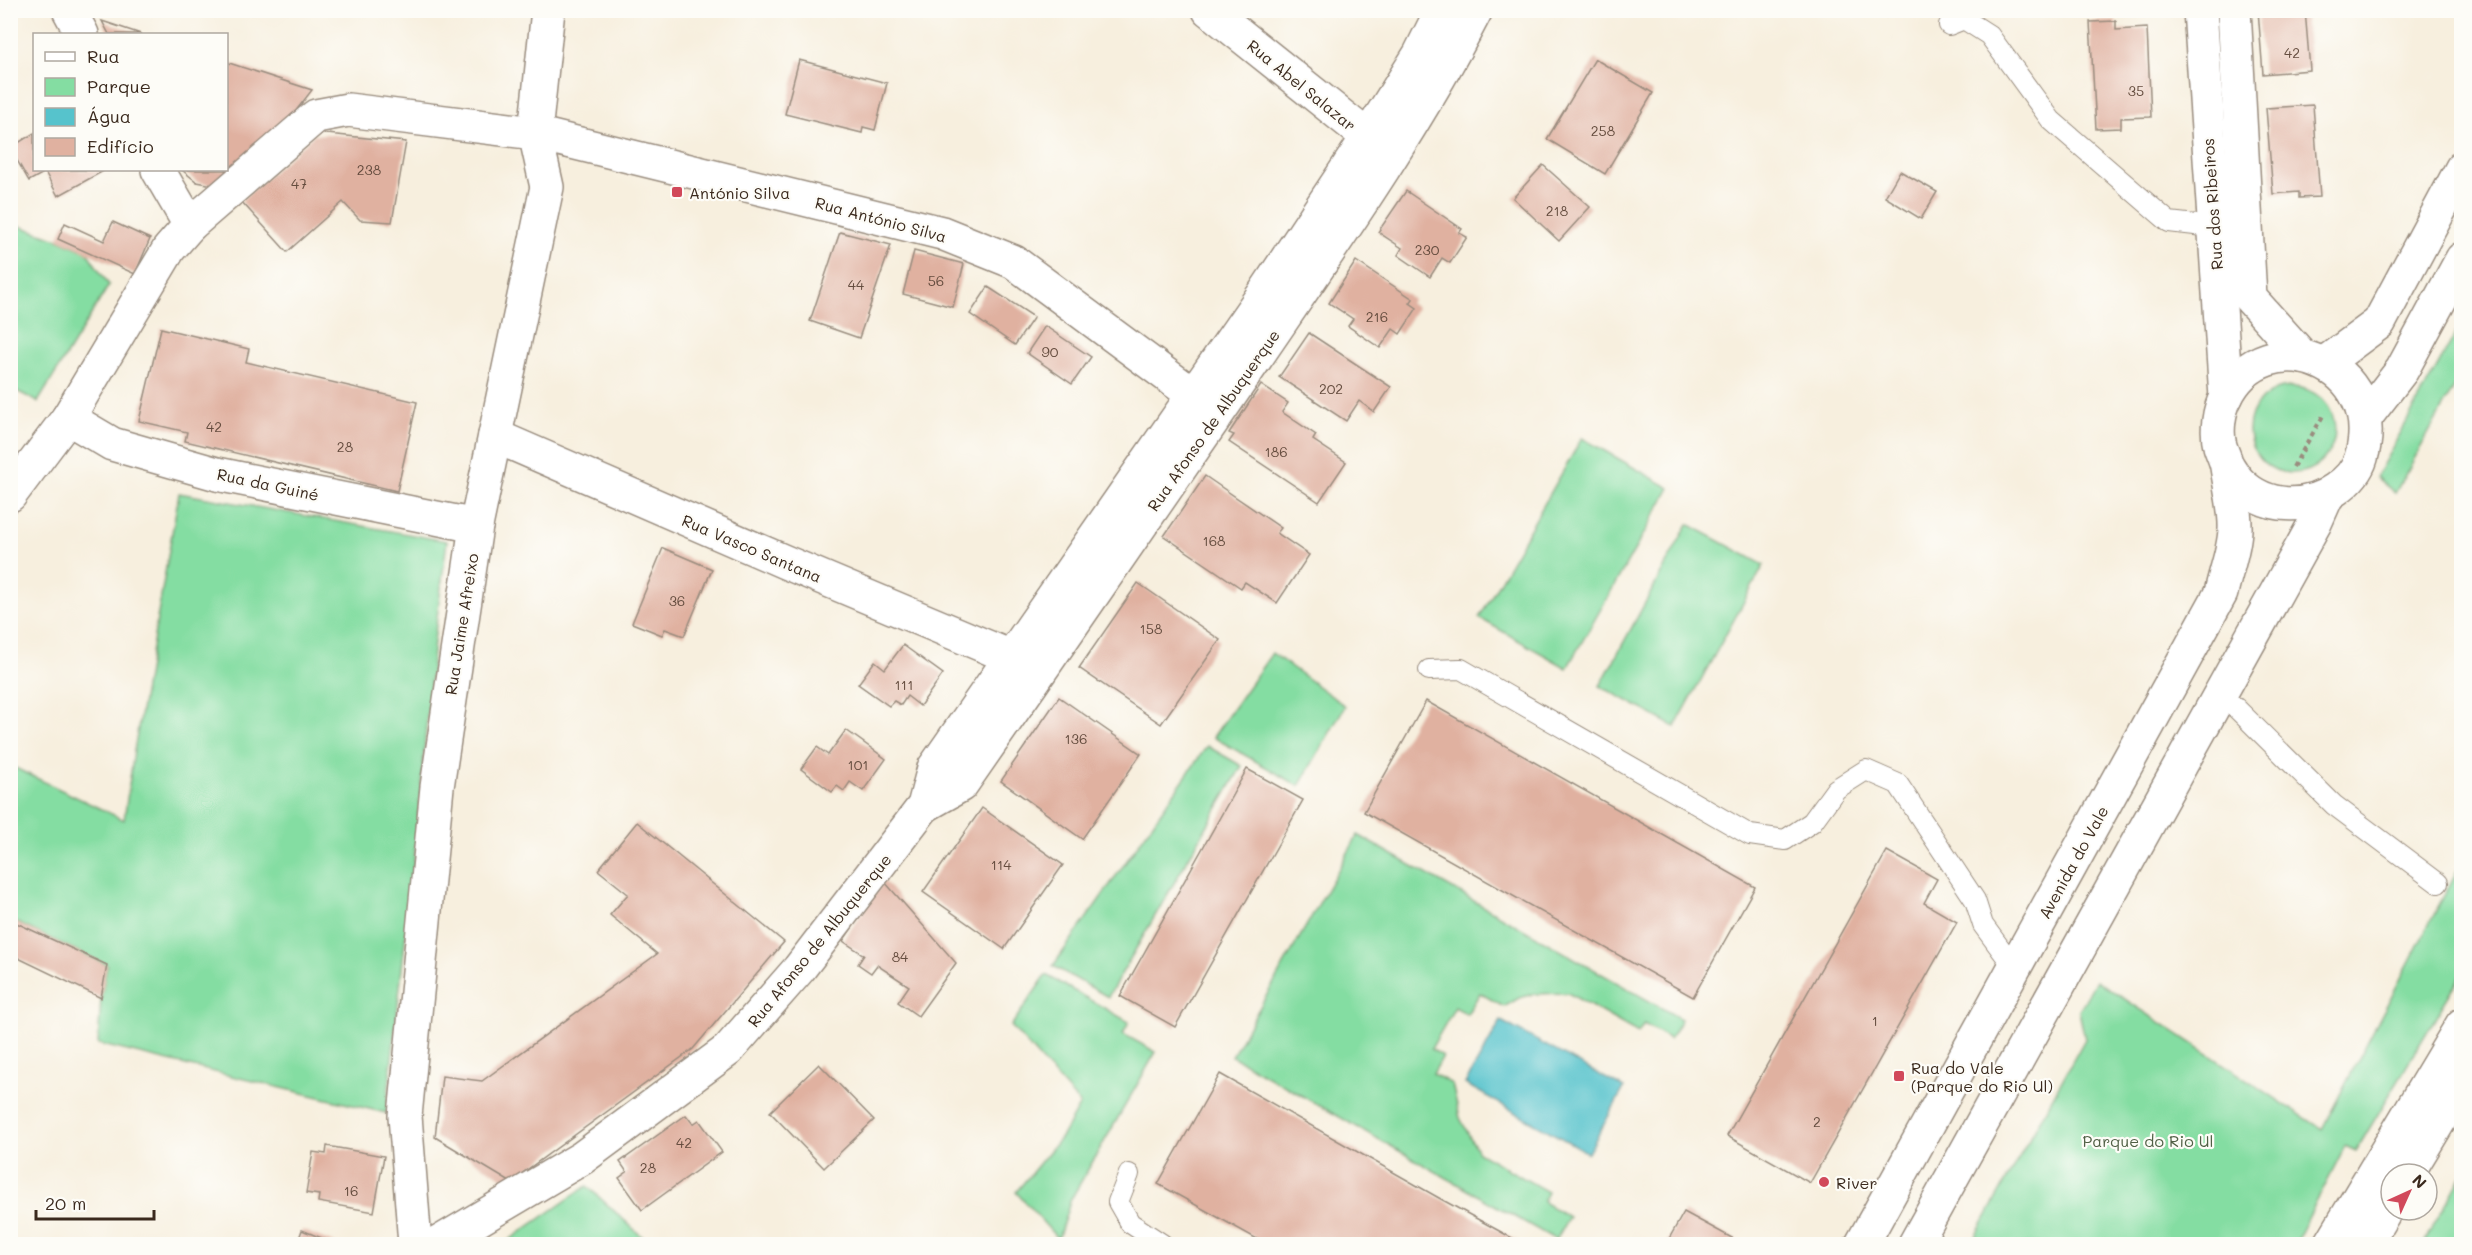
<svg xmlns="http://www.w3.org/2000/svg" width="2472" height="1255" viewBox="0 0 2472 1255" font-family="Mali,sans-serif">
  <style>
    .green { fill: #84dda2; stroke: #608460; stroke-width: 1.5 }
    .water { fill: #56c3cc; stroke: #487675; stroke-width: 1.5 }
    .building { fill: #e0b1a0 }
    .lines { fill: none; stroke-linecap: round; stroke-linejoin: round }
    .lane-casing { stroke: #998c7e; stroke-width: 22 }
    .street-casing { stroke: #998c7e; stroke-width: 36 }
    .secondary-casing { stroke: #998c7e; stroke-width: 36 }
    .highway-casing { stroke: #998c7e; stroke-width: 36 }
    .path { stroke: #998c7e; stroke-width: 4; stroke-dasharray: 4.5 4.5; stroke-linecap: butt }
    .lane { stroke: #fff; stroke-width: 20 }
    .street { stroke: #fff; stroke-width: 33 }
    .secondary { stroke: #fff; stroke-width: 33 }
    .highway { stroke: #fff; stroke-width: 33 }
    .poi-dot { fill: #d1495b; stroke: #fdfcf7; stroke-width: 2 }
    .labels { text-anchor: middle; dominant-baseline: central; stroke-width: 4.5; stroke-linejoin: round; paint-order: stroke }
    .number-label { font-size: 14px; fill: #644c3e }
    .street-label { font-size: 16px; fill: #3b2a1e; stroke: #fdfcf7 }
    .poi-label { font-size: 16px; fill: #3b2a1e; stroke: #fdfcf7; text-anchor: start }
    .park-label { font-size: 16px; fill: #516046; stroke: #fdfcf7 }
  </style>
  <rect width="100%" height="100%" fill="#fdfcf7"/>
  <filter id="ink" filterUnits="userSpaceOnUse"><feTurbulence type="fractalNoise" baseFrequency=".0167" numOctaves="2"/><feDisplacementMap in="SourceGraphic" scale="12" xChannelSelector="R" yChannelSelector="G"/><feConvolveMatrix kernelMatrix="1 2 1 2 8 2 1 2 1" color-interpolation-filters="sRGB"/></filter>
  <filter id="wash" filterUnits="userSpaceOnUse"><feTurbulence type="fractalNoise" baseFrequency=".008" numOctaves="4" result="noise"/><feDisplacementMap in="SourceGraphic" scale="24" xChannelSelector="R" yChannelSelector="G"/><feGaussianBlur stdDeviation="1.35" result="paint"/><feColorMatrix in="noise" values="0 0 0 0 0 0 0 0 0 0 0 0 0 0 0 0 0 1.4 0 .05"/><feComposite in="paint" operator="in"/></filter>
  <g filter="url(#wash)">
    <rect width="100%" height="100%" fill="#f7efde"/>
    <g class="green">
      <polygon points="10,223 58,239 87,252 109,285 38,402 11,388"/>
      <polygon points="2461,324 2461,375 2395,493 2376,477"/>
      <circle cx="2292" cy="430" r="43"/>
      <polygon points="1582,438 1670,488 1567,668 1479,618"/>
      <polygon points="179,493 447,541 434,641 415,851 386,1113 98,1044 101,998 107,965 11,920 11,766 124,820 134,751"/>
      <polygon points="1688,524 1764,565 1675,727 1600,686"/>
      <polygon points="1272,653 1345,706 1299,786 1213,737"/>
      <polygon points="1207,746 1242,766 1108,997 1053,966"/>
      <polygon points="1358,835 1681,1019 1670,1039 1644,1024 1638,1033 1568,993 1535,994 1519,998 1504,1007 1480,993 1467,1014 1455,1007 1431,1049 1443,1056 1433,1074 1452,1084 1460,1118 1478,1152 1548,1192 1543,1202 1569,1217 1556,1240 1232,1056"/>
      <polygon points="2461,863 2461,975 2356,1151 2345,1146 2295,1244 1971,1244 2085,1039 2079,1011 2096,980 2322,1129"/>
      <polygon points="1046,975 1129,1022 1123,1034 1156,1052 1071,1199 1058,1239 1016,1192 1062,1136 1080,1104 1011,1026"/>
      <polygon points="2461,1177 2461,1244 2423,1244"/>
      <polygon points="587,1186 650,1244 505,1243"/>
    </g>
    <polygon class="water" points="1501,1021 1624,1088 1588,1153 1465,1084"/>
    <g id="blocks">
      <g class="building">
        <polygon points="2258,10 2305,10 2310,70 2263,74"/>
        <polygon points="102,21 141,34 109,34"/>
        <polygon points="2116,21 2116,30 2147,28 2151,117 2121,118 2121,128 2096,129 2090,22"/>
        <polygon points="1595,59 1653,93 1605,174 1547,139"/>
        <polygon points="799,60 887,83 875,130 863,127 862,133 785,114"/>
        <polygon points="226,62 312,90 288,121 213,185 197,182 182,170 226,170"/>
        <polygon points="2313,105 2320,197 2299,198 2299,192 2273,194 2266,108"/>
        <polygon points="34,133 34,170 105,170 58,196 45,172 29,181 10,148"/>
        <polygon points="327,134 406,142 392,222 360,220 343,202 287,252 241,201 314,135"/>
        <polygon points="1543,165 1590,207 1559,241 1513,198"/>
        <polygon points="1900,171 1937,192 1921,219 1885,197"/>
        <polygon points="1406,191 1462,229 1459,233 1467,237 1450,263 1442,258 1430,277 1398,255 1402,248 1378,232"/>
        <polygon points="113,222 150,239 135,274 58,239 65,223 104,241"/>
        <polygon points="840,232 891,245 859,338 810,321"/>
        <polygon points="914,251 964,264 953,307 903,294"/>
        <polygon points="1356,261 1413,299 1410,303 1417,308 1400,334 1393,329 1380,348 1348,326 1353,319 1329,303"/>
        <polygon points="988,287 1034,317 1015,345 970,314"/>
        <polygon points="1045,326 1091,357 1072,384 1027,353"/>
        <polygon points="161,328 249,349 246,362 417,402 397,491 185,441 187,432 139,421"/>
        <polygon points="1309,333 1391,387 1374,412 1359,401 1346,421 1279,377"/>
        <polygon points="1261,385 1288,403 1282,412 1316,435 1313,440 1346,462 1319,502 1229,442 1234,435 1229,433"/>
        <polygon points="1205,476 1281,528 1277,533 1309,555 1277,603 1245,582 1241,588 1164,536"/>
        <polygon points="663,548 712,569 684,636 665,629 662,635 632,623"/>
        <polygon points="1138,583 1220,640 1161,724 1079,668"/>
        <polygon points="903,645 943,674 920,706 907,696 901,705 894,701 889,706 858,684 875,661 885,669"/>
        <polygon points="1059,697 1141,754 1082,839 1001,781"/>
        <polygon points="1426,701 1755,887 1693,997 1364,812"/>
        <polygon points="846,730 886,759 863,791 850,782 844,791 837,786 832,792 801,769 817,747 828,755"/>
        <polygon points="1247,769 1303,800 1175,1027 1120,996"/>
        <polygon points="982,808 1063,865 1004,949 923,892"/>
        <polygon points="637,822 784,942 693,1049 510,1182 435,1137 442,1076 482,1081 657,954 610,915 628,894 598,870"/>
        <polygon points="1887,851 1937,879 1924,903 1957,922 1810,1183 1727,1136"/>
        <polygon points="884,881 956,963 918,1016 898,1002 909,986 877,965 871,973 858,964 864,955 843,941"/>
        <polygon points="10,920 107,965 101,998 10,954"/>
        <polygon points="819,1064 874,1120 824,1168 770,1112"/>
        <polygon points="1220,1074 1439,1198 1523,1244 1266,1244 1158,1184"/>
        <polygon points="686,1115 693,1124 699,1120 722,1152 642,1210 619,1178 627,1172 620,1162"/>
        <polygon points="327,1146 384,1156 374,1212 318,1202 319,1195 306,1193 313,1152 326,1154"/>
        <polygon points="1684,1212 1743,1244 1666,1244"/>
        <polygon points="302,1230 336,1244 297,1244"/>
      </g>
    </g>
  </g>
  <g filter="url(#ink)">
    <use href="#blocks" fill-opacity="0" stroke="#998c7e" stroke-width="1.5"/>
    <g class="lines">
      <g class="lane-casing">
        <g id="lane">
          <polyline points="1949,25 1964,19 1989,35 2051,120 2169,222 2213,227"/>
          <polyline points="1429,670 1461,669 1750,835 1785,840 1812,822 1836,789 1866,770 1898,784 1975,900 1983,925 2014,967"/>
          <polyline points="2219,697 2236,708 2334,805 2438,883"/>
          <polyline points="1129,1174 1118,1202 1130,1223 1162,1244"/>
        </g>
      </g>
      <g class="street-casing">
        <g id="street">
          <polyline points="69,10 82,34"/>
          <polyline points="1209,10 1368,137"/>
          <polyline points="158,170 190,225"/>
          <polyline points="68,418 112,444 217,474 476,526"/>
          <polyline points="495,436 785,562 1011,657"/>
          <polyline points="10,495 68,418 169,249 190,225 316,116 348,110 535,133 942,233 1014,262 1215,411"/>
          <polyline points="415,1244 405,1116 437,787 476,526 547,187 535,133 548,10"/>
        </g>
      </g>
      <g class="secondary-casing">
        <g id="secondary">
          <polyline points="2200,10 2226,397"/>
          <polyline points="2234,10 2250,298 2303,357"/>
          <polyline points="2325,363 2379,323 2462,168"/>
          <polyline points="2365,418 2402,370 2462,259"/>
          <path d="M 924,806 L 961,785 C 1060,643 1158,500 1256,358 C 1333,245 1413,132 1476,10"/>
          <polyline points="437,1244 582,1158 728,1050 799,969 924,806 934,768 1263,295 1368,137 1420,54 1442,10"/>
          <path d="M 1862,1244 L 2221,593 C 2225,573 2234,551 2235,530 C 2236,511 2230,487 2227,467 C 2226,460 2222,453 2220,446 C 2216,431 2219,410 2226,397 C 2265,317 2389,363 2361,458 C 2357,471 2346,482 2336,489 C 2307,510 2266,509 2240,483 C 2235,478 2231,471 2227,465"/>
          <polyline points="1915,1244 2315,523 2327,496"/>
        </g>
      </g>
      <g class="highway-casing">
        <g id="highway">
          <polyline points="2407,1174 2462,1083"/>
          <polyline points="2331,1244 2462,1025"/>
          <polyline points="2365,1244 2391,1201"/>
        </g>
      </g>
      <polyline class="path" points="2293,467 2323,416"/>
      <use href="#lane" class="lane"/>
      <use href="#street" class="street"/>
      <use href="#secondary" class="secondary"/>
      <use href="#highway" class="highway"/>
    </g>
  </g>
  <g class="poi-dot">
    <rect x="671" y="186" width="12" height="12" rx="3"/>
    <rect x="1893" y="1070" width="12" height="12" rx="3"/>
    <circle cx="1824" cy="1182" r="6"/>
  </g>
  <g class="labels">
    <g class="number-label">
      <text x="2292" y="52">42</text>
      <text x="2136" y="90">35</text>
      <text x="1603" y="130">258</text>
      <text x="369" y="169">238</text>
      <text x="299" y="183">47</text>
      <text x="1557" y="210">218</text>
      <text x="1427" y="249">230</text>
      <text x="936" y="280">56</text>
      <text x="856" y="284">44</text>
      <text x="1377" y="316">216</text>
      <text x="1050" y="351">90</text>
      <text x="1331" y="388">202</text>
      <text x="214" y="426">42</text>
      <text x="345" y="446">28</text>
      <text x="1276" y="451">186</text>
      <text x="1214" y="540">168</text>
      <text x="677" y="600">36</text>
      <text x="1151" y="628">158</text>
      <text x="904" y="684">111</text>
      <text x="1076" y="738">136</text>
      <text x="858" y="764">101</text>
      <text x="1001" y="864">114</text>
      <text x="900" y="956">84</text>
      <text x="1875" y="1020">1</text>
      <text x="1817" y="1121">2</text>
      <text x="684" y="1142">42</text>
      <text x="648" y="1167">28</text>
      <text x="351" y="1190">16</text>
    </g>
    <g class="street-label">
      <text transform="translate(1302 85) rotate(39)">Rua Abel Salazar</text>
      <text transform="translate(2212 204) rotate(-94)">Rua dos Ribeiros</text>
      <text transform="translate(881 219) rotate(15)">Rua António Silva</text>
      <text transform="translate(1213 420) rotate(-55)">Rua Afonso de Albuquerque</text>
      <text transform="translate(268 484) rotate(12)">Rua da Guiné</text>
      <text transform="translate(752 548) rotate(23)">Rua Vasco Santana</text>
      <text transform="translate(461 624) rotate(-81)">Rua Jaime Afreixo</text>
      <text transform="translate(2073 862) rotate(-61)">Avenida do Vale</text>
      <text transform="translate(819 940) rotate(-51)">Rua Afonso de Albuquerque</text>
    </g>
    <g class="poi-label">
      <text x="689" y="192">António Silva</text>
      <text x="1911" y="1067">Rua do Vale<tspan x="1911" dy="18">(Parque do Rio Ul)</tspan></text>
      <text x="1836" y="1182">River</text>
    </g>
    <g class="park-label">
      <text x="2148" y="1140">Parque do Rio Ul</text>
    </g>
  </g>
  <rect width="2472" height="1255" fill="none" stroke="#fdfcf7" stroke-width="36"/>
  <rect x="33" y="33" width="195" height="138" fill="#fdfcf7" stroke="#afa8a0" stroke-width="1.5"/>
  <rect x="45" y="52" width="30" height="9" fill="#ffffff" stroke="#afa8a0" stroke-width="1.5"/>
  <text x="87" y="63" font-size="18" fill="#3b2a1e">Rua</text>
  <rect x="45" y="78" width="30" height="18" fill="#84dda2" stroke="#afa8a0" stroke-width="1.5"/>
  <text x="87" y="93" font-size="18" fill="#3b2a1e">Parque</text>
  <rect x="45" y="108" width="30" height="18" fill="#56c3cc" stroke="#afa8a0" stroke-width="1.5"/>
  <text x="87" y="123" font-size="18" fill="#3b2a1e">Água</text>
  <rect x="45" y="138" width="30" height="18" fill="#e0b1a0" stroke="#afa8a0" stroke-width="1.5"/>
  <text x="87" y="153" font-size="18" fill="#3b2a1e">Edifício</text>
  <g transform="translate(2409 1192) rotate(45)"><circle r="28" fill="#fdfcf7" stroke="#afa8a0" stroke-width="1.5"/>
  <path d="M0-4.5L10 22L0 15L-10 22Z" fill="#d1495b"/>
  <text y="-9" font-size="16" font-weight="bold" text-anchor="middle" fill="#3b2a1e">N</text>
  </g>
  <path d="M36 1210v9h118v-9" fill="none" stroke="#3b2a1e" stroke-width="3"/>
  <text x="45" y="1210" font-size="18" fill="#3b2a1e" stroke="#fdfcf7" stroke-width="4.5" paint-order="stroke">20 m</text>
</svg>
